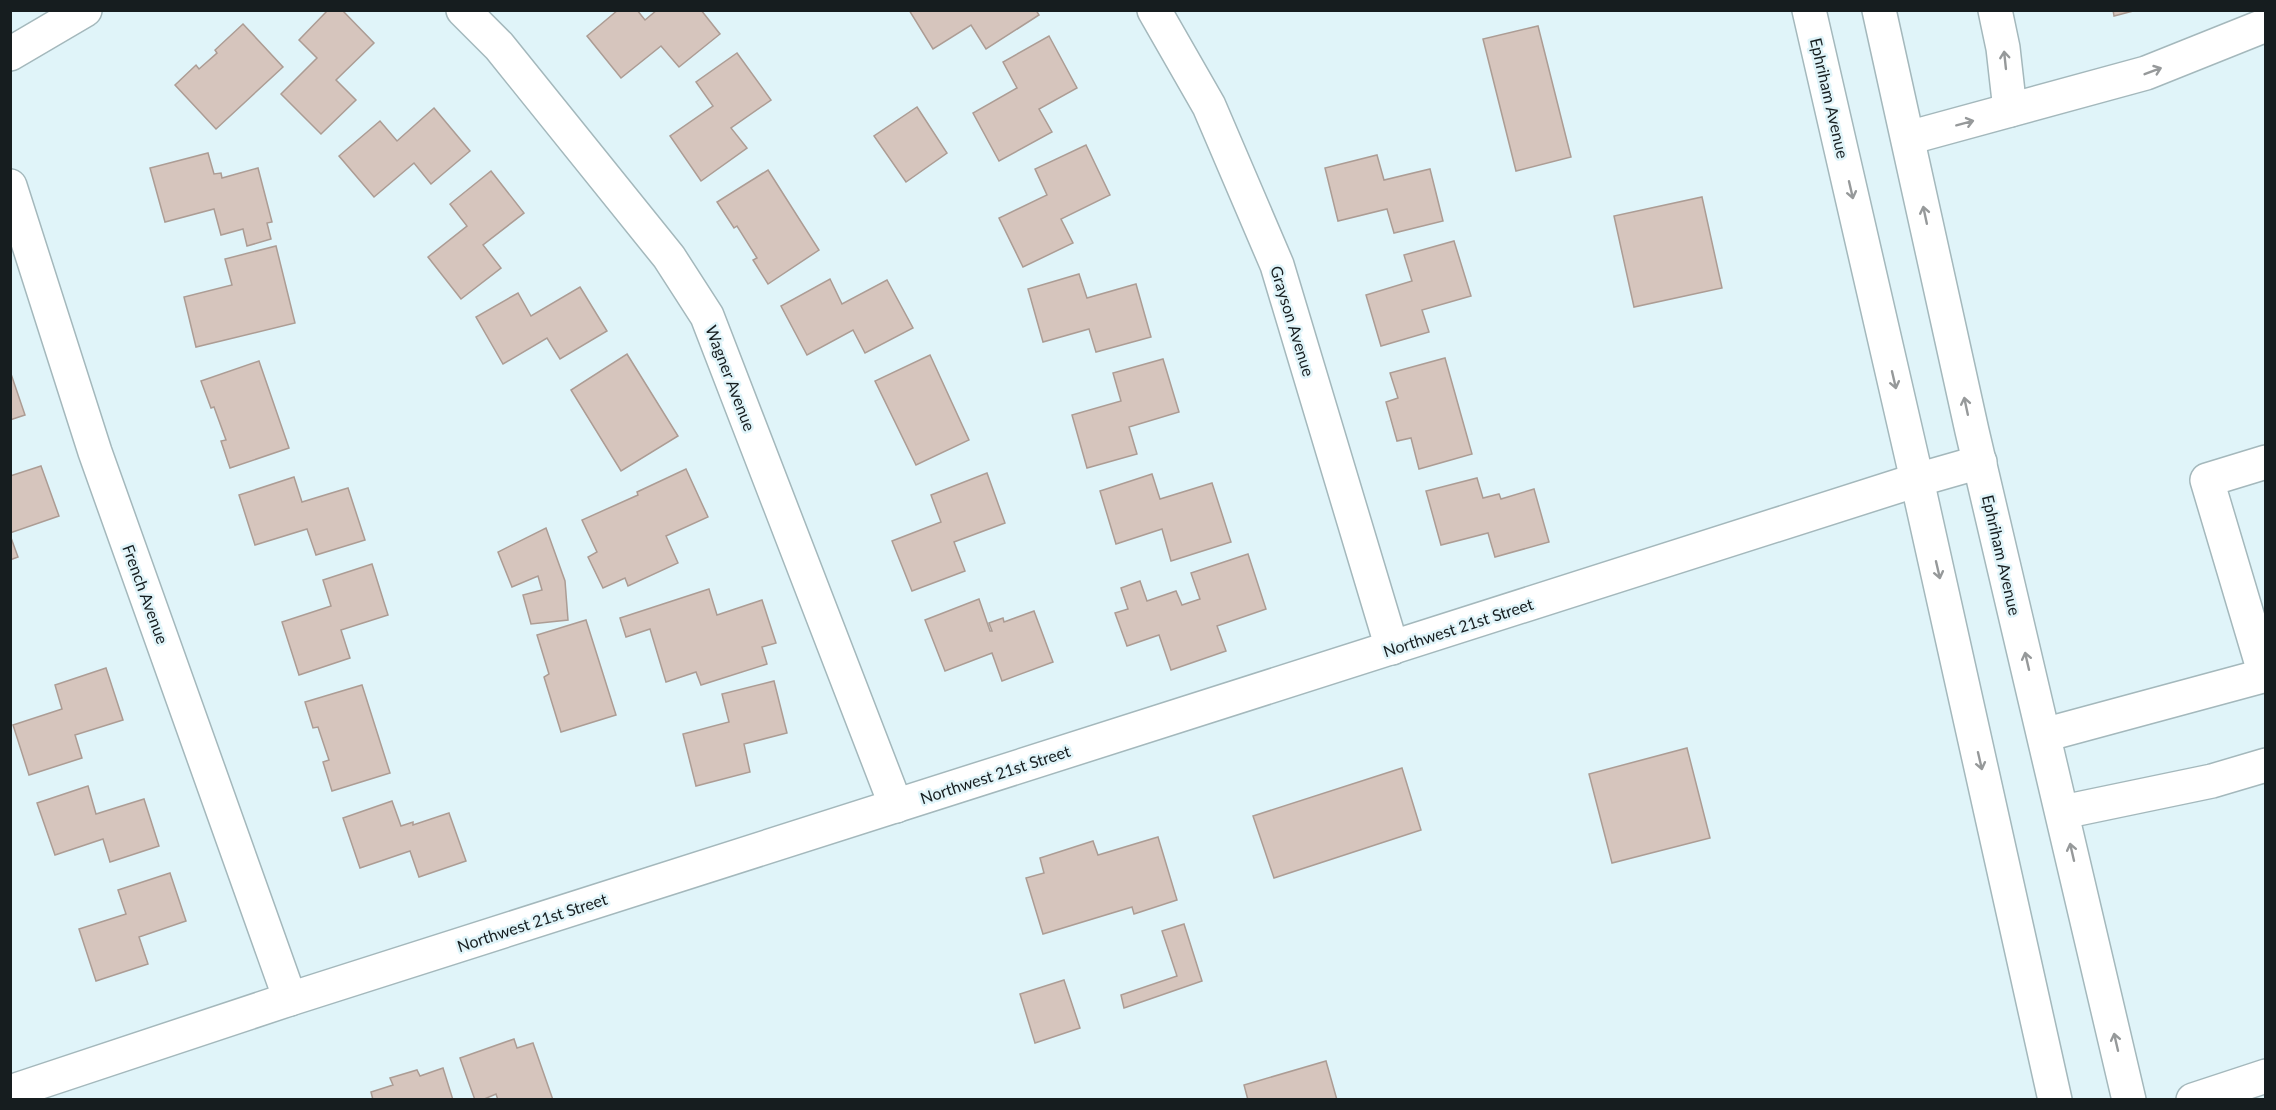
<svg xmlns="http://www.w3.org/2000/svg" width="2276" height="1110" viewBox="0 0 2276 1110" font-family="Lato,sans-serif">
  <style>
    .building { fill: #d6c5bd; stroke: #ac9c94; stroke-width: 1.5 }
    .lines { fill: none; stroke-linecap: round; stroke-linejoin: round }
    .minor-casing { stroke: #a4b8bc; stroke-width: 36 }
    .major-casing { stroke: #a4b8bc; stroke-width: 36 }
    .minor { stroke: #fff; stroke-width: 33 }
    .major { stroke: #fff; stroke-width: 33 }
    .oneway { stroke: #96999a }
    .labels { text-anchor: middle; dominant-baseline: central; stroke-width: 5; stroke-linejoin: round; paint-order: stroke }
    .street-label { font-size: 16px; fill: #161d1f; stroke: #e0f4f9 }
  </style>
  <rect width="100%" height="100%" fill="#e0f4f9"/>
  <g class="building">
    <polygon points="328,10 342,10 374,43 336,80 356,100 321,134 281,94 317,58 299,40"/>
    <polygon points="618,10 637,10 645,20 657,10 701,10 720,34 679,67 661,46 621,78 587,36"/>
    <polygon points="909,10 1036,10 1039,15 986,49 971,25 933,49"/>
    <polygon points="2113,10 2137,10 2114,16"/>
    <polygon points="243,24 283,67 216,129 175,85 196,65 199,69 217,53 215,50"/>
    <polygon points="1538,26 1571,157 1516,171 1483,39"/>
    <polygon points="1049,36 1077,88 1039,109 1052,132 999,161 973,113 1017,88 1003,62"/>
    <polygon points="737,53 771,100 731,128 747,148 701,181 670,136 713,106 696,82"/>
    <polygon points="917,107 947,153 906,182 874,136"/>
    <polygon points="434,108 470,151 431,184 414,163 374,197 339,156 380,121 397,141"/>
    <polygon points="1086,145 1110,195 1061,219 1073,243 1023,267 999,218 1047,195 1035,169"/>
    <polygon points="208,153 214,174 221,173 222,178 258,168 272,222 267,223 271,239 247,246 243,229 221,235 214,209 165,222 150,168"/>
    <polygon points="1377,155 1384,180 1430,169 1443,221 1394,233 1387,209 1338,221 1325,168"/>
    <polygon points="768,170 819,250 768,284 753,260 757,258 737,226 734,228 717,202"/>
    <polygon points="491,171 524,213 483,245 501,268 461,299 428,257 467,226 450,204"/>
    <polygon points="1702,197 1722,288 1634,307 1614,216"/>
    <polygon points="1454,241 1471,296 1422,310 1429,332 1381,346 1366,295 1412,281 1404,255"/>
    <polygon points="276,246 295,323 196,347 184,297 232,285 225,259"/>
    <polygon points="1079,274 1087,298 1136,284 1151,337 1096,352 1089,329 1043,342 1028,289"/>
    <polygon points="830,279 842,304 887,280 913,328 865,353 853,330 807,355 781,306"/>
    <polygon points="580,287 607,331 560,359 547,338 503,364 476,317 518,293 531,316"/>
    <polygon points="627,354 678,436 621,471 571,390"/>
    <polygon points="930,355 969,440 916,465 875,381"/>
    <polygon points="1445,358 1472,454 1419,469 1411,438 1397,441 1386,402 1398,398 1390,373"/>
    <polygon points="1163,359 1179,412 1129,427 1137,454 1087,468 1072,415 1121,401 1113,373"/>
    <polygon points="259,361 289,448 230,468 221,441 226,440 214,407 211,408 201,381"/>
    <polygon points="10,371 25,415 10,420"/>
    <polygon points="41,466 59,516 10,533 10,476"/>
    <polygon points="686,469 708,517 666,536 678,563 628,586 625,578 603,588 588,557 597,552 582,520 638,495 637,492"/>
    <polygon points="987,473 1005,523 954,542 965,571 912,591 892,541 941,522 931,495"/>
    <polygon points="1152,474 1160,499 1212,483 1231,542 1171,561 1162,529 1116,544 1100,491"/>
    <polygon points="294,477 302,502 348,488 365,540 316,555 307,529 255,545 239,495"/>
    <polygon points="1477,478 1483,498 1499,494 1501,499 1534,489 1549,542 1495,557 1488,533 1441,545 1426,491"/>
    <polygon points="546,528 565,581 568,620 531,624 523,595 542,590 538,576 512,587 498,552"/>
    <polygon points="10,535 18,557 10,560"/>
    <polygon points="1248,554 1266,609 1217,626 1226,651 1171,670 1159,635 1127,646 1115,613 1128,609 1121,588 1140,581 1147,601 1176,591 1182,605 1200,599 1191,573"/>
    <polygon points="372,564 388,615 341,630 350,658 299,675 282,622 331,606 323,580"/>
    <polygon points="709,589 717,615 762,600 776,643 762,647 767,664 701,685 696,672 666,682 650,629 626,637 620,618"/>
    <polygon points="979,599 990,631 992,631 989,623 1003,618 1004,622 1034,611 1053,662 1002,681 992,653 945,671 925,620"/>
    <polygon points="586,620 616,715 561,732 544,677 549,674 537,635"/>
    <polygon points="106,668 123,720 75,735 82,758 29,775 13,725 62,709 55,685"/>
    <polygon points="774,681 787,733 744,744 750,772 696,786 683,734 729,722 722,694"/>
    <polygon points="362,685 390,773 332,791 323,762 329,760 318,727 313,728 305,702"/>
    <polygon points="1687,748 1710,838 1612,863 1589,774"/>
    <polygon points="1402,768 1421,830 1274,878 1253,816"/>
    <polygon points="88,786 96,814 144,799 159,846 110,862 103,839 55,855 37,803"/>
    <polygon points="392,801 401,826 413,822 413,825 449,813 466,861 419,877 410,851 360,868 343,818"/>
    <polygon points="1158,837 1177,900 1134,914 1132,907 1043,934 1026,878 1044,873 1040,858 1093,841 1098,855"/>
    <polygon points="170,873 186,921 139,937 148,964 96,981 79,929 126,914 118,890"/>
    <polygon points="1184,924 1202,981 1124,1008 1121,995 1177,976 1162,931"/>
    <polygon points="1064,980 1080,1028 1035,1043 1020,994"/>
    <polygon points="514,1039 517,1048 533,1043 553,1100 498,1100 496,1094 482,1100 475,1100 460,1058"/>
    <polygon points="1326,1061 1337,1100 1248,1100 1244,1085"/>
    <polygon points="443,1068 453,1100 373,1100 371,1092 393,1085 390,1078 417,1070 420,1076"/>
  </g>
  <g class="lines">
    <g class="minor-casing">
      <g id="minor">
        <polyline points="463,10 499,46 669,257 707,316 896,806"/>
        <polyline points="1154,10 1209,106 1277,265 1392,648"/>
        <polyline points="1995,10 2003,48 2010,110"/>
        <polyline points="10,54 85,10"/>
        <polyline points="1908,138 2146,73 2266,25"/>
        <polyline points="10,186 95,452 290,999"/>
        <polyline points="2265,675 2207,480 2266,462"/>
        <polyline points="2044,735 2266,675"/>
        <polyline points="2063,812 2212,781 2266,765"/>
        <polyline points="10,1092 290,999 1917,480 1980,462"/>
        <polyline points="2193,1100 2266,1076"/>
      </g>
    </g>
    <g class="major-casing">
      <g id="major">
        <polyline points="1809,10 1917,480 2055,1100"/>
        <polyline points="1879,10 1972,431 2129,1100"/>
      </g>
    </g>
    <use href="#minor" class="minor"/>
    <use href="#major" class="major"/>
  </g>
  <defs><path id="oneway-shaft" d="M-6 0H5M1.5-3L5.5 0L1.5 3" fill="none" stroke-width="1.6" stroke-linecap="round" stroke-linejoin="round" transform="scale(1.5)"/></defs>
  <g class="oneway">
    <use href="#oneway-shaft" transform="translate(2005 60) rotate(-96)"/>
    <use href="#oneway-shaft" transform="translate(2153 71) rotate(-21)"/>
    <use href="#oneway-shaft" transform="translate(1965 123) rotate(-15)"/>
    <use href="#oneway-shaft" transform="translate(1851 190) rotate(77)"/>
    <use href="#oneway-shaft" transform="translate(1925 215) rotate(-102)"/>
    <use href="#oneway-shaft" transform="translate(1894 380) rotate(77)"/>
    <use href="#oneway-shaft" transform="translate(1966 406) rotate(-102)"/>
    <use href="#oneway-shaft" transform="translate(1938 570) rotate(77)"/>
    <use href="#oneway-shaft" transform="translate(2027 661) rotate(-103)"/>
    <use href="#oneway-shaft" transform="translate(1980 761) rotate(77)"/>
    <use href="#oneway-shaft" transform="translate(2072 852) rotate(-103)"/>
    <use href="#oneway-shaft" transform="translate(2116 1042) rotate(-103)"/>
  </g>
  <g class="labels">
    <g class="street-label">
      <text transform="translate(1830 98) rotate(77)">Ephriham Avenue</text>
      <text transform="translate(1293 321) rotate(73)">Grayson Avenue</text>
      <text transform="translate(731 378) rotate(69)">Wagner Avenue</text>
      <text transform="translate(2002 555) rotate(77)">Ephriham Avenue</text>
      <text transform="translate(146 594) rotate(70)">French Avenue</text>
      <text transform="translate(1458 627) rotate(-18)">Northwest 21st Street</text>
      <text transform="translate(995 774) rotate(-18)">Northwest 21st Street</text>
      <text transform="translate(532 922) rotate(-18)">Northwest 21st Street</text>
    </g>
  </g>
  <rect width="2276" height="1110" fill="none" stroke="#161d1f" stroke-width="24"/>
</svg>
